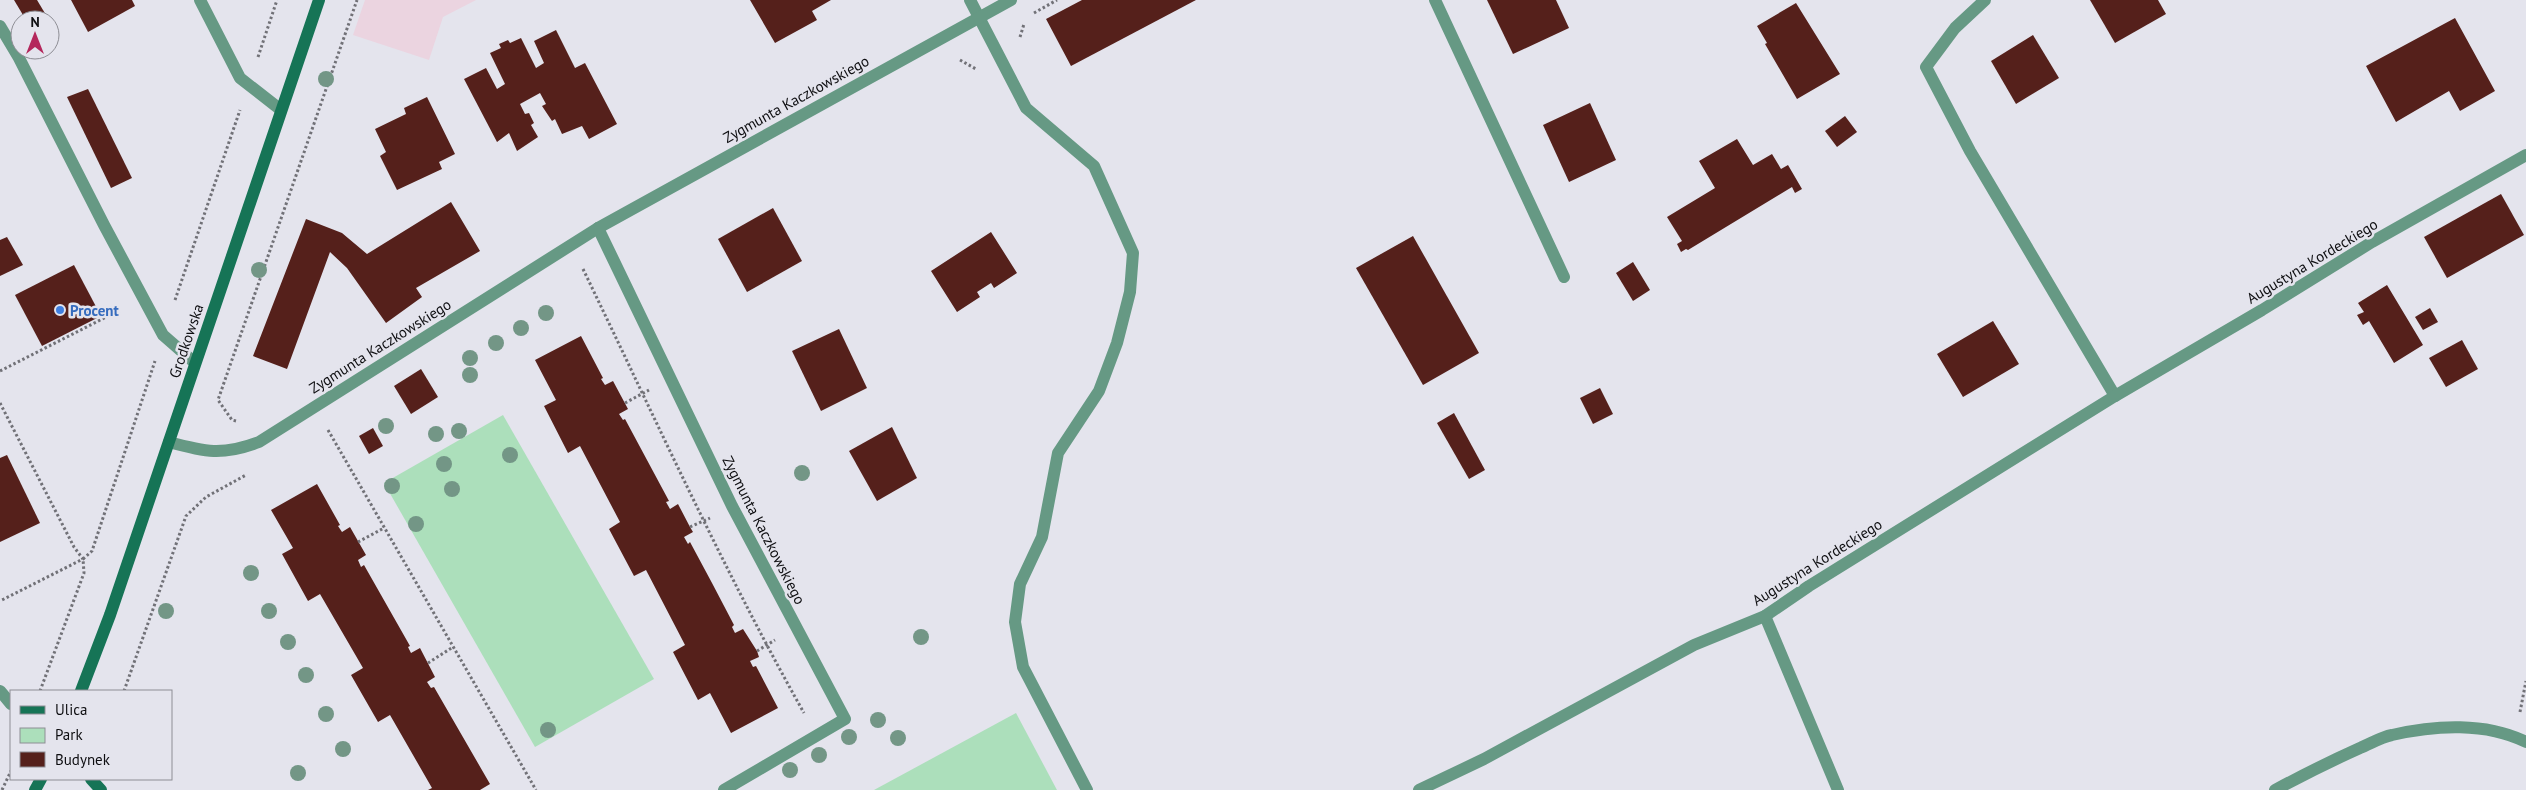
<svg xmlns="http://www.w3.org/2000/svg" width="2526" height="790" viewBox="0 0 2526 790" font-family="'PT Sans',sans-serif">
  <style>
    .commercial { fill: #ebd4e0 }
    .green { fill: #acdfbb }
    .building { fill: #55201b }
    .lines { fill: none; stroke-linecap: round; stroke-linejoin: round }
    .path { stroke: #717177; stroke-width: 3; stroke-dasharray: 2.5 2.5; stroke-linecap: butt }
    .lane { stroke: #669984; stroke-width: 12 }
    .street { stroke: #669984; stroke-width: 12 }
    .secondary { stroke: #167456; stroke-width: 12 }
    .tree { fill: #739686 }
    .shop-dot { fill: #3f7fe0; stroke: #e4e4ed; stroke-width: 2 }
    .labels { text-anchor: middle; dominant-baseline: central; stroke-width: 5; stroke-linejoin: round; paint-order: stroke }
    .street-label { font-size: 15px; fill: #0e0e11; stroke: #e4e4ed }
    .shop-label { font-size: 15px; font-weight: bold; fill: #366cbe; stroke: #e4e4ed; text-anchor: start }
  </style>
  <rect width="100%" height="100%" fill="#e4e4ed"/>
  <polygon class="commercial" points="365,0 476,0 443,17 429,60 353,35"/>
  <g class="green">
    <polygon points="503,415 654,679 535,747 384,483"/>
    <polygon points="1016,713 1057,790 874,790"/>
  </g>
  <g class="building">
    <polygon points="14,0 37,0 49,20 26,20"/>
    <polygon points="71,0 132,0 135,6 88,32"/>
    <polygon points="750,0 831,0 812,11 817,20 775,43"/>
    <polygon points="1082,0 1196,0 1071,66 1046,19"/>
    <polygon points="1487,0 1556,0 1569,28 1513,54"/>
    <polygon points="2090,0 2158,0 2166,14 2115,43"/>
    <polygon points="1796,3 1840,74 1797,99 1765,44 1767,43 1757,26"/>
    <polygon points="2455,18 2495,91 2460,111 2449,91 2396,122 2366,66"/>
    <polygon points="50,22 57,35 50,39"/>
    <polygon points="556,30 575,68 585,63 617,124 589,139 582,126 562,134 555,119 552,121 542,106 546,104 540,93 520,104 525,114 529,113 534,123 531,125 538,137 517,151 509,133 497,142 464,79 486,68 497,89 505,84 490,53 501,48 499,44 508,40 510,43 521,38 536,68 544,63 534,41"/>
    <polygon points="2033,35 2059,78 2016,104 1991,61"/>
    <polygon points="88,89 132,178 111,188 67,97"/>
    <polygon points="427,97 455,154 439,162 442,169 397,190 380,156 386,152 375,129 406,114 404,108"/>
    <polygon points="1590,103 1616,160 1569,182 1543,125"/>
    <polygon points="1845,116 1857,132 1837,147 1825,131"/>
    <polygon points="1737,139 1753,165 1772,154 1781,169 1788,165 1802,189 1795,193 1792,187 1688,250 1686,249 1681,252 1677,244 1682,241 1667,217 1715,188 1699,161"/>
    <polygon points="2501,194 2524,235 2447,278 2424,237"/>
    <polygon points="451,202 480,251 416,288 422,297 386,323 347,268 330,252 287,369 253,356 306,219 342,233 367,254"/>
    <polygon points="773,208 802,261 747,292 718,239"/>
    <polygon points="991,232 1017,273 994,288 991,283 977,292 980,297 957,312 931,271"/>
    <polygon points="1413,236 1479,353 1423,385 1356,268"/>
    <polygon points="7,237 23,265 0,276 0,240"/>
    <polygon points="1633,262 1650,290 1633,301 1616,273"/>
    <polygon points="74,265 101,316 42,346 15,295"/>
    <polygon points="2387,285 2423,345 2394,363 2369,321 2363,325 2357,315 2364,312 2358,303"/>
    <polygon points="2430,308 2438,322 2423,330 2415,317"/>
    <polygon points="1993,321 2019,364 1963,397 1937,354"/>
    <polygon points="839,329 867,388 821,411 792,351"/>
    <polygon points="581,336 603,378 601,379 605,385 613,381 628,409 619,414 623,420 625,419 669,501 666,502 670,509 678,504 690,527 693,532 684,537 688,544 690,542 712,583 734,625 732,627 735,633 743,629 757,651 759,657 750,661 753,667 756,666 778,708 731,733 710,693 698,700 673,652 685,645 646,570 634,576 609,529 620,522 580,446 568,453 544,406 556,400 535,360"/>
    <polygon points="2462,340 2478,369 2446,387 2429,358"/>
    <polygon points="421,369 438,397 411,414 394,386"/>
    <polygon points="1600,388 1613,414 1593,424 1580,398"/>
    <polygon points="1454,413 1485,470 1469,479 1437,423"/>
    <polygon points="892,427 917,478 877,501 849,451"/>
    <polygon points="373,428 383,446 369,454 359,436"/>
    <polygon points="7,455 40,523 0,542 0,458"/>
    <polygon points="317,484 340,525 338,526 342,532 350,527 366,555 358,560 361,567 364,565 410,646 408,647 411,653 420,648 435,677 427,682 431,688 434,687 490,784 480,790 428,790 432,788 390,715 378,722 351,675 363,668 320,594 308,601 282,554 293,548 271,510"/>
  </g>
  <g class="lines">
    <g class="path">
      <polyline points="1034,13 1057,0"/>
      <polyline points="1020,37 1024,24"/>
      <polyline points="258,57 277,0"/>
      <polyline points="960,60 976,69"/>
      <path d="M 583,269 C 655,418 723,569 804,713"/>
      <polyline points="175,300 240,110"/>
      <polyline points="0,371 120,310"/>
      <polyline points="0,403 74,547 83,559 0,601"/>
      <polyline points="625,403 649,390"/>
      <polyline points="236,421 232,420 218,400 357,0"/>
      <polyline points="328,430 536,790"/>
      <polyline points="690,527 710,518"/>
      <polyline points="358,542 384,528"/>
      <polyline points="757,651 775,640"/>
      <polyline points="428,663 453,647"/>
      <polyline points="40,691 84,573 83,559 92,551 155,361"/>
      <polyline points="124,691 186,516 206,497 246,475"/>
      <polyline points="2520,712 2526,681"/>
      <polyline points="2,790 11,771"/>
    </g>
    <polyline class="lane" points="1435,0 1564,277"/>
    <g class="street">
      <polyline points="200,0 240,78 281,110"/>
      <polyline points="970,0 1026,108 1094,166 1133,253 1130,292 1117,343 1099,391 1058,453 1042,537 1020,584 1015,622 1023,667 1087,790"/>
      <polyline points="1985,0 1955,28 1926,67 1970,151 2115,396"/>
      <polyline points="0,26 19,58 104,225 163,335 195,363"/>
      <polyline points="598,228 732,506 845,719 724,790"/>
      <path d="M 169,442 C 205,452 222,456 259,442 L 598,228 L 1011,0"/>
      <polyline points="1765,616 1838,790"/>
      <polyline points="0,691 11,704"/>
      <polyline points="1419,790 1484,759 1694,645 1765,616 1809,586 2115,396 2262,310 2372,242 2526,155"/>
      <path d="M 2275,790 C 2303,775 2331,761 2360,748 C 2370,744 2381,737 2392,735 C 2435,725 2486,722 2526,742"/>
    </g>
    <g class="secondary">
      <polyline points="81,691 110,615 319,0"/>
      <polyline points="91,779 101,790"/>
      <polyline points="35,790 41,779"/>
    </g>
  </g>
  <g class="tree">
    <circle cx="326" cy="79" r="8"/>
    <circle cx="259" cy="270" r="8"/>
    <circle cx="546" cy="313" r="8"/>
    <circle cx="521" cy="328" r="8"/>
    <circle cx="496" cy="343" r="8"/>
    <circle cx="470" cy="358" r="8"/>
    <circle cx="470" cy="375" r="8"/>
    <circle cx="386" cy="426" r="8"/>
    <circle cx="459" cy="431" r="8"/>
    <circle cx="436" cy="434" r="8"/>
    <circle cx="510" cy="455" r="8"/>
    <circle cx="444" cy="464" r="8"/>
    <circle cx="802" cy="473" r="8"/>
    <circle cx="392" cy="486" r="8"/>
    <circle cx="452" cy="489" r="8"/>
    <circle cx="416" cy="524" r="8"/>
    <circle cx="251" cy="573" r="8"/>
    <circle cx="166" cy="611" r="8"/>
    <circle cx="269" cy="611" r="8"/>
    <circle cx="921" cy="637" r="8"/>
    <circle cx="288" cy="642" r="8"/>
    <circle cx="306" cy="675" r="8"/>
    <circle cx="326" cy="714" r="8"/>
    <circle cx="878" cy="720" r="8"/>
    <circle cx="548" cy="730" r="8"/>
    <circle cx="849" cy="737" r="8"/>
    <circle cx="898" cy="738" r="8"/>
    <circle cx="343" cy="749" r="8"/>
    <circle cx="819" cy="755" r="8"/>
    <circle cx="790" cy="770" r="8"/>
    <circle cx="298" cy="773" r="8"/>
  </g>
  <circle class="shop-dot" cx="60" cy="310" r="5"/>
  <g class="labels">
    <g class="street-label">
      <text transform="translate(796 99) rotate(-29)">Zygmunta Kaczkowskiego</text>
      <text transform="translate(2312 261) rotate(-31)">Augustyna Kordeckiego</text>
      <text transform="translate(186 341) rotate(-71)">Grodkowska</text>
      <text transform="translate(380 346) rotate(-32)">Zygmunta Kaczkowskiego</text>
      <text transform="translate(764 530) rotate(63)">Zygmunta Kaczkowskiego</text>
      <text transform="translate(1817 562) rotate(-32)">Augustyna Kordeckiego</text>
    </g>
    <g class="shop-label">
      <text x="70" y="310">Procent</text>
    </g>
  </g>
  <rect x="10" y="690" width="162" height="90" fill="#e4e4ed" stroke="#8e8e95"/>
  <rect x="20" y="706" width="25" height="8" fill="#167456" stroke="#8e8e95"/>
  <text x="55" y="715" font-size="15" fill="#0e0e11">Ulica</text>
  <rect x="20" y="728" width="25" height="15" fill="#acdfbb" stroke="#8e8e95"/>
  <text x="55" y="740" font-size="15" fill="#0e0e11">Park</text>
  <rect x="20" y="752" width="25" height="15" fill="#55201b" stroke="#8e8e95"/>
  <text x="55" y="765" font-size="15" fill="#0e0e11">Budynek</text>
  <g transform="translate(35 35)"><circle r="24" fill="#e4e4ed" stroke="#8e8e95"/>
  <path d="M0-4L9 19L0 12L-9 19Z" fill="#b4275c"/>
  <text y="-8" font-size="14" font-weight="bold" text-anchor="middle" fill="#0e0e11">N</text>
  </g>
</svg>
